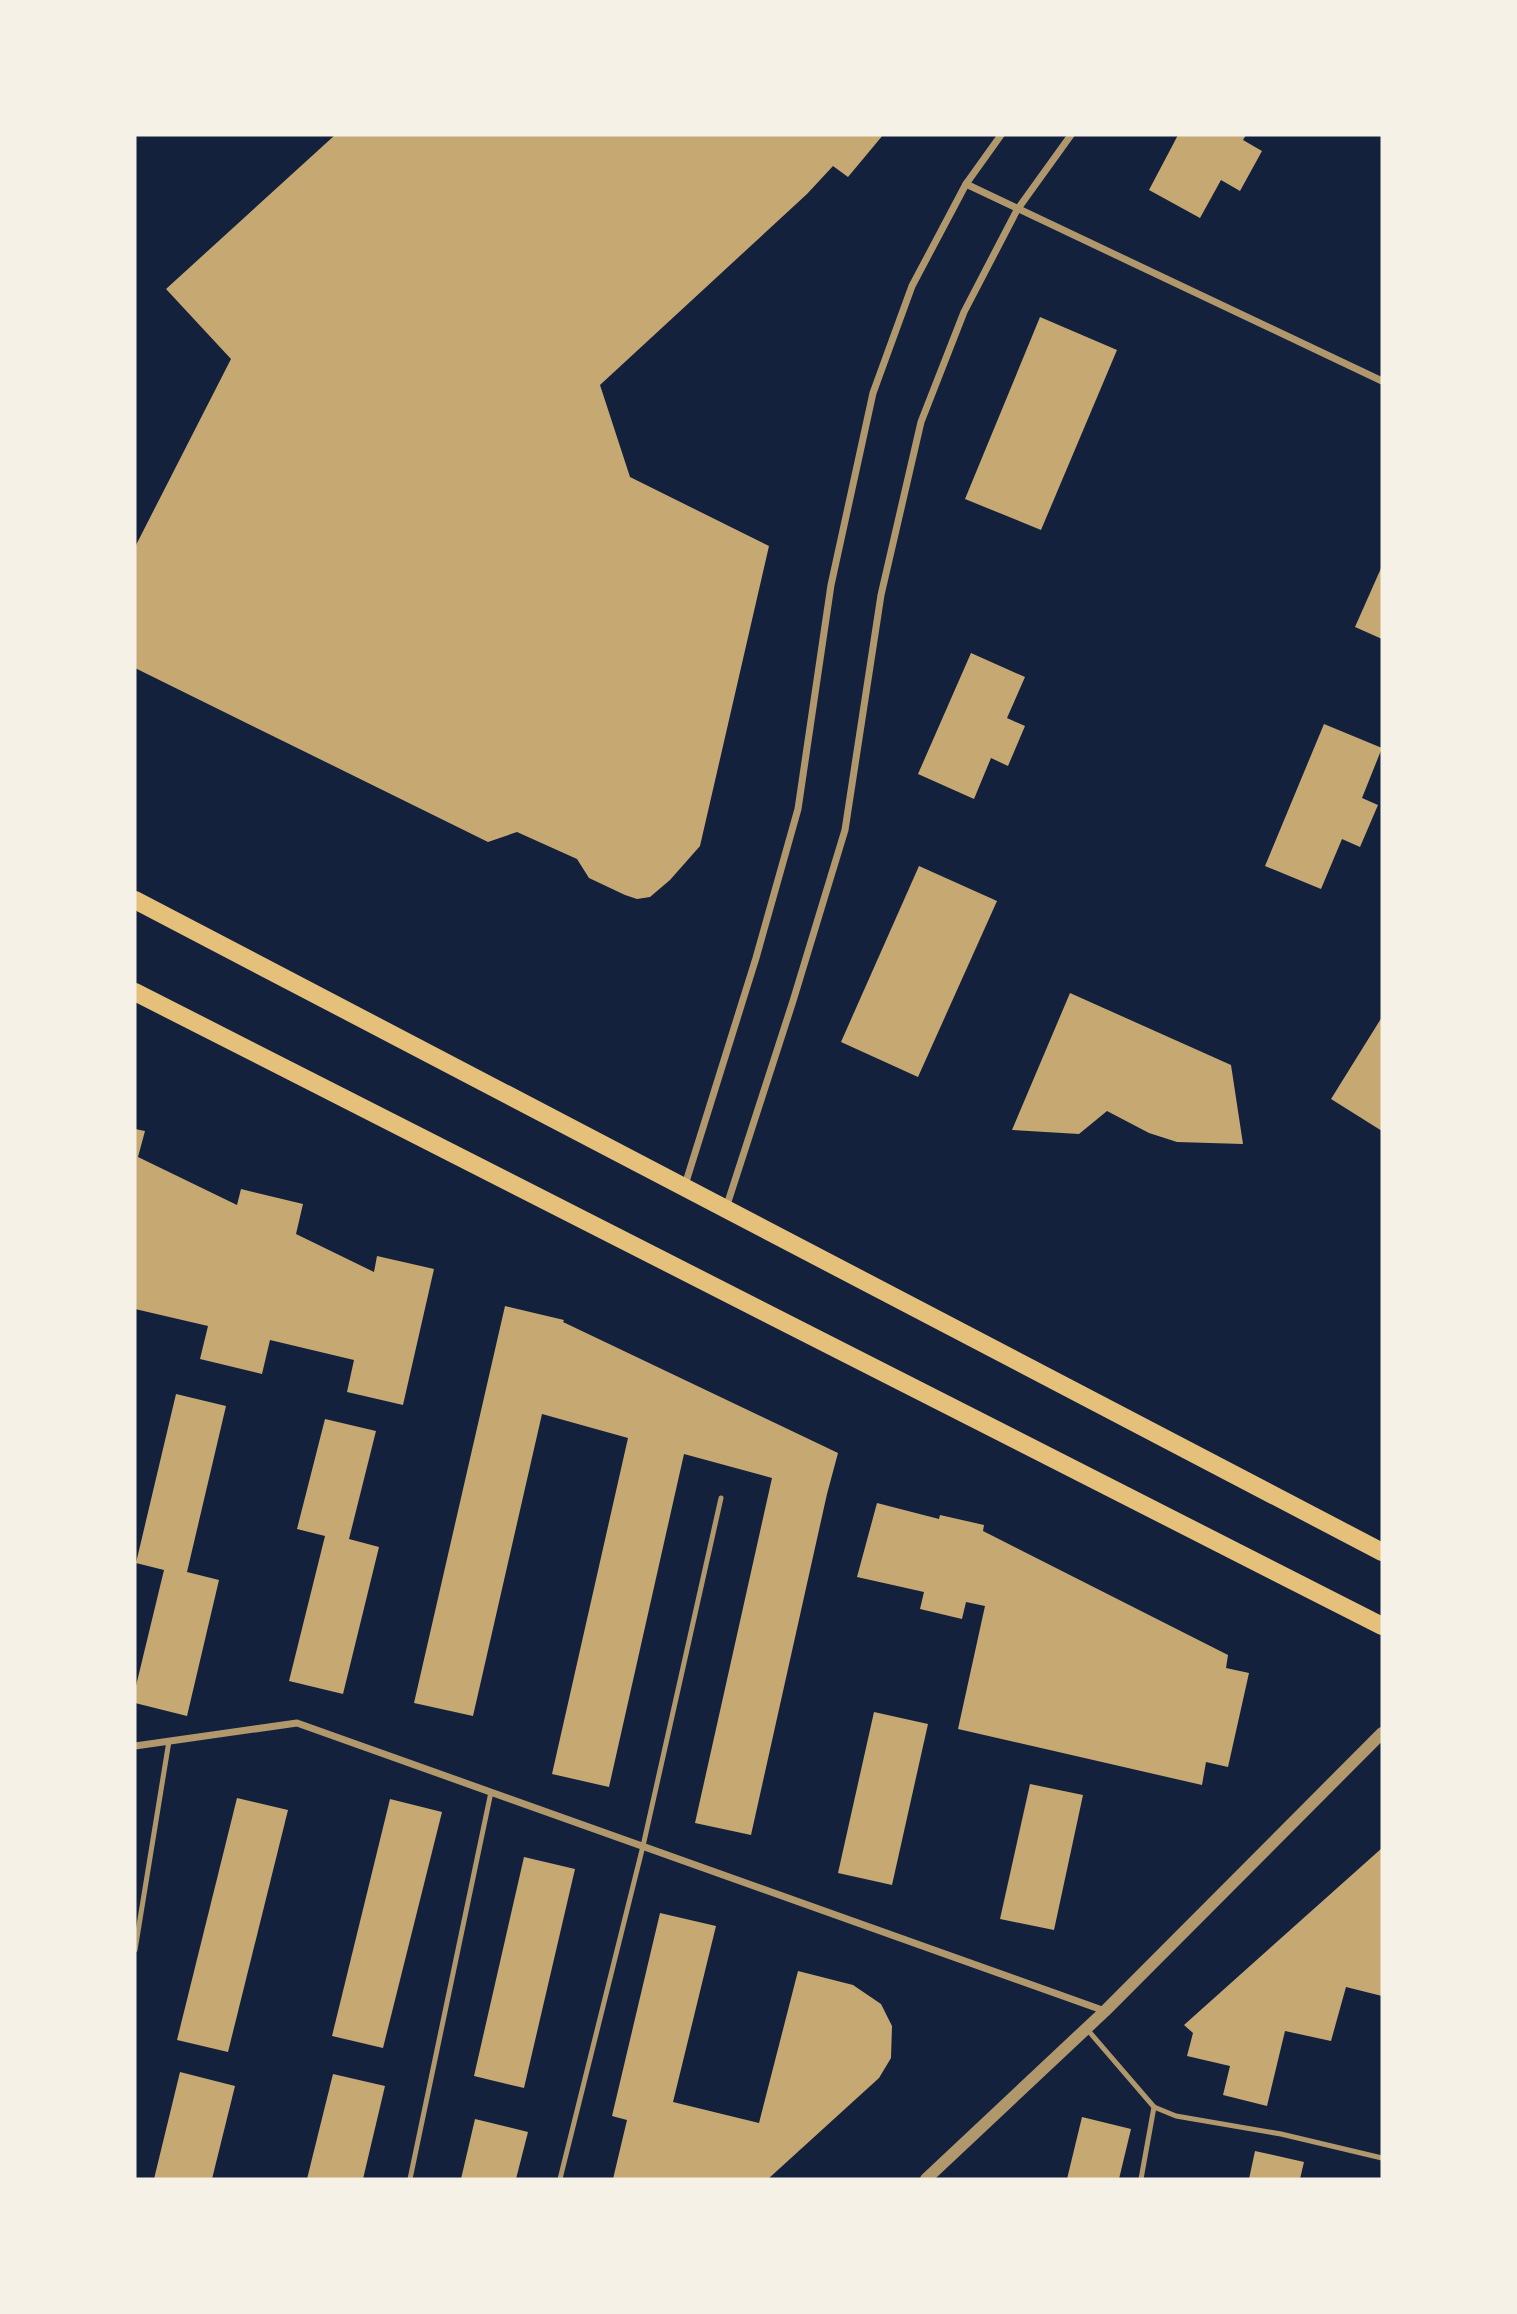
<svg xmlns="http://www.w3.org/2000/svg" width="1517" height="2314" viewBox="0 0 1517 2314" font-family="'DejaVu Sans',sans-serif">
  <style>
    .building { fill: #c6a872 }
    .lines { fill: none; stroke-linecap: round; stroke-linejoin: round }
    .service { stroke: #b1986c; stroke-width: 5 }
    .minor { stroke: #b1986c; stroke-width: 7 }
    .tertiary { stroke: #b1986c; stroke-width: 12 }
    .primary { stroke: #e5c07b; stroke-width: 18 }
  </style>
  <rect width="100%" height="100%" fill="#14213d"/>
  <g class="building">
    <polygon points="335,135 883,135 848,177 833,166 807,194 600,385 630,477 769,546 700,846 670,880 650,897 637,899 625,895 589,878 577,859 517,832 488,842 135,668 135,547 231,359 166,289"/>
    <polygon points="1178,135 1246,135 1243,140 1262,151 1240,191 1221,180 1200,218 1149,190"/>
    <polygon points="1040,317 1117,350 1041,530 965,499"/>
    <polygon points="1382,566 1382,639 1355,627"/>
    <polygon points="971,653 1025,677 1007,718 1025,726 1008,766 991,758 974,799 918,774"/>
    <polygon points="1324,724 1382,748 1362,798 1378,805 1360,847 1342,839 1321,889 1265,866"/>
    <polygon points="919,866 997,901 918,1077 841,1042"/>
    <polygon points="1070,993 1231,1065 1243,1144 1177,1142 1149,1133 1107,1111 1079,1134 1012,1130"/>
    <polygon points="1382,1017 1382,1131 1331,1099"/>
    <polygon points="135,1129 145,1131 138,1157 237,1205 241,1189 303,1204 296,1234 374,1272 377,1256 434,1269 403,1405 347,1392 354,1360 270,1340 262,1374 200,1359 208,1326 135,1309"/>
    <polygon points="505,1306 564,1320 563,1322 838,1453 827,1494 751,1835 695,1823 772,1478 684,1454 609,1787 552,1774 628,1438 542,1414 473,1716 414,1703"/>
    <polygon points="176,1394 226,1406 187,1572 219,1580 187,1716 135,1703 135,1690 164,1570 136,1563"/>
    <polygon points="325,1419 376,1431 349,1539 379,1547 343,1694 289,1681 325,1536 297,1529"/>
    <polygon points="877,1503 939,1519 940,1515 984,1525 983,1531 1228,1655 1226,1668 1249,1673 1228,1767 1206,1762 1202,1785 958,1729 985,1606 966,1602 962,1619 920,1609 924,1592 857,1577"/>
    <polygon points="874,1712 928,1724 892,1885 838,1873"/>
    <polygon points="1030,1784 1083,1795 1054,1930 1000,1919"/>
    <polygon points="237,1798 288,1810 228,2052 177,2040"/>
    <polygon points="390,1799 442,1812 383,2048 332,2036"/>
    <polygon points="1382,1848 1382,1996 1346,1987 1331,2041 1285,2031 1267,2106 1223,2095 1230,2066 1187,2056 1193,2033 1184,2025"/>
    <polygon points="524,1857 575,1869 524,2088 474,2076"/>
    <polygon points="660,1913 716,1926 673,2102 759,2123 798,1971 853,1985 881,2004 892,2026 891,2058 879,2078 768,2179 613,2179 627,2120 612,2116"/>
    <polygon points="180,2072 235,2086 212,2179 154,2179"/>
    <polygon points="333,2074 385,2086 363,2179 307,2179"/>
    <polygon points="1082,2117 1131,2129 1119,2179 1067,2179"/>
    <polygon points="475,2119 528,2132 516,2179 461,2179"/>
    <polygon points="1255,2151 1304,2162 1300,2179 1249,2179"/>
  </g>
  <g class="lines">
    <g class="service">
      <polyline points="135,1950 169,1741"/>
      <polyline points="1086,2028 1154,2107 1176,2116 1281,2134 1382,2158"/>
      <polyline points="410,2179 491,1792"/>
      <polyline points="560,2179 643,1846 721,1498"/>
      <polyline points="1141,2179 1154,2107"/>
    </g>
    <g class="minor">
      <polyline points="966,184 1382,381"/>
      <polyline points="685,1185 756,958 798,809 831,585 873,393 912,286 966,184 1001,135"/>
      <polyline points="726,1208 793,1001 845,830 881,595 921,422 964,312 1017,210 1071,135"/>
      <polyline points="135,1746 297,1723 1105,2011"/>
    </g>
    <polyline class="tertiary" points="926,2179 1105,2011 1382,1733"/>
    <g class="primary">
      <polyline points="135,900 1382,1552"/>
      <polyline points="135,992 1382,1626"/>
    </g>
  </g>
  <rect width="1517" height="2314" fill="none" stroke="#f6f1e7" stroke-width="273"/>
</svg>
